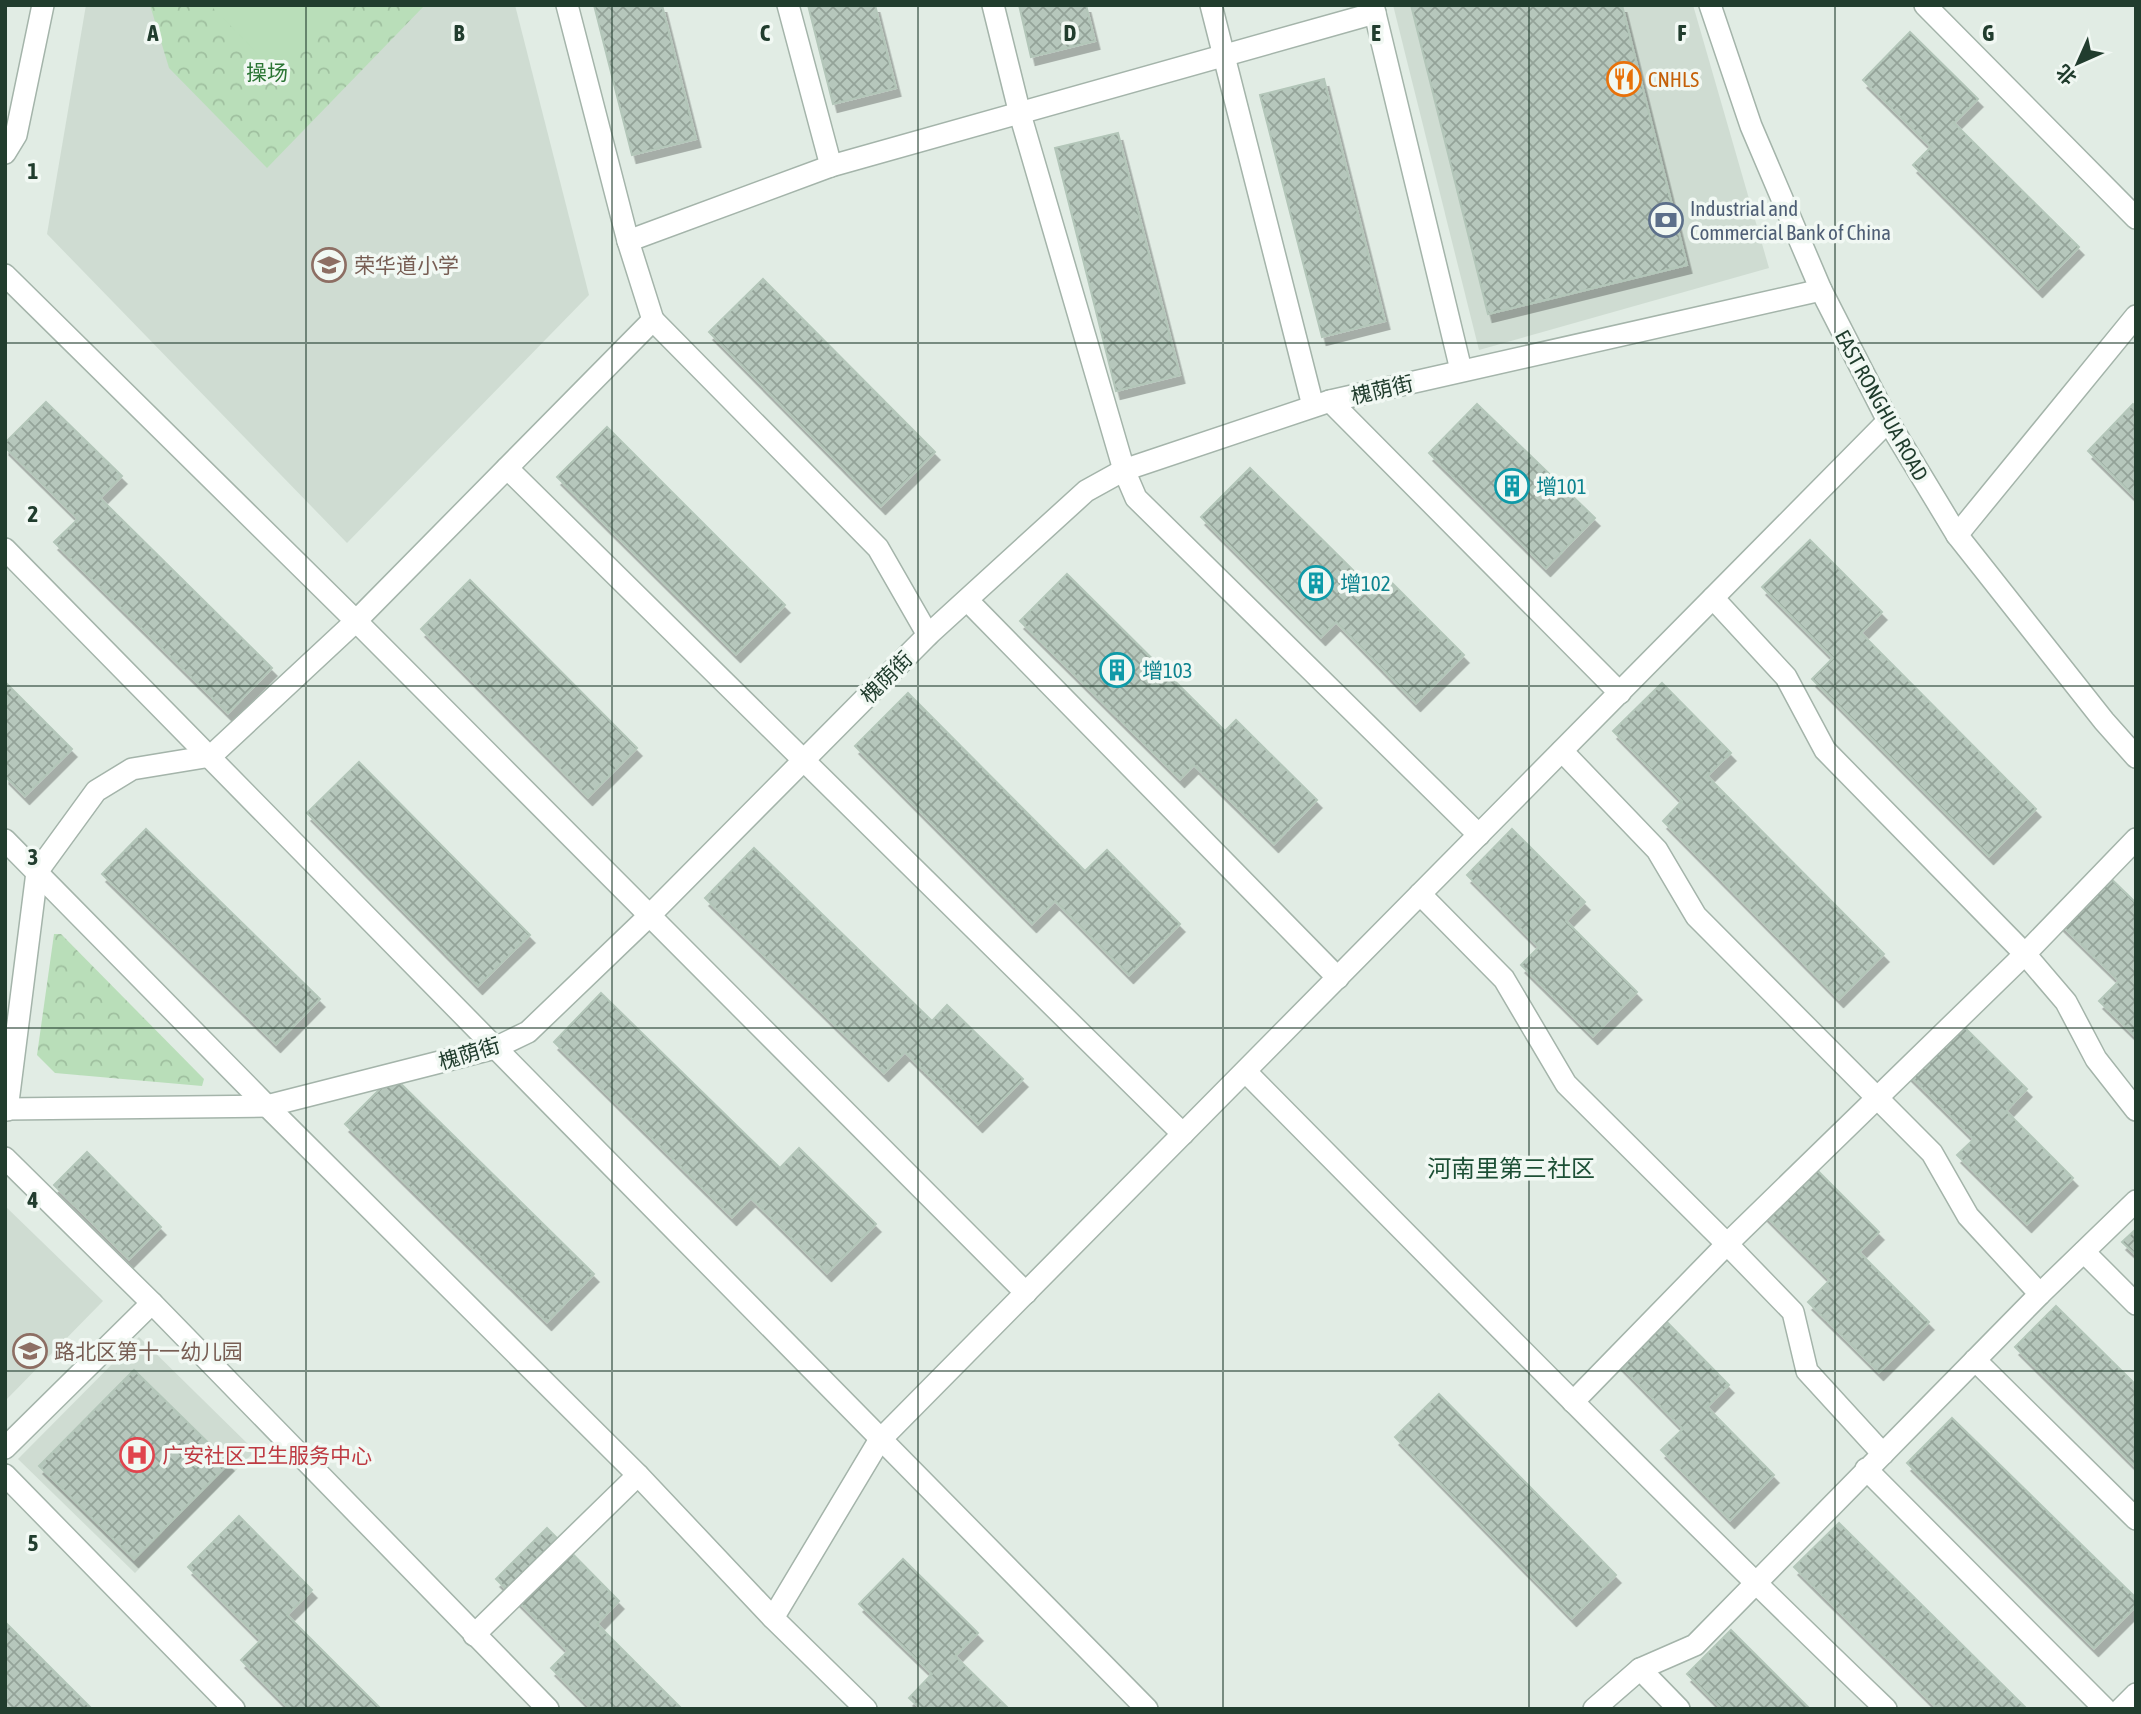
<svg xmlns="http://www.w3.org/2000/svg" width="2141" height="1714" viewBox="0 0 2141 1714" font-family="'Asap Condensed','Noto Sans SC',sans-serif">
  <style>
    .built { fill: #cfdcd2 }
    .forest { fill: url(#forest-crowns) }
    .garden { fill: #b9deb9 }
    .building { fill: url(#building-cross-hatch); stroke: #b3c6b9; stroke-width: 2; filter: url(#shadow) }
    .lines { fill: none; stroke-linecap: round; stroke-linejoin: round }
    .minor-casing { stroke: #a4b4aa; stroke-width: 24 }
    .minor { stroke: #fff; stroke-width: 21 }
    .grid { fill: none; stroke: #213d2e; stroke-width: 2; stroke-opacity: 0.55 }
    .labels { text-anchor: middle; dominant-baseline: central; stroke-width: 7; stroke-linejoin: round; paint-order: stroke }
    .park-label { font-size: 21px; fill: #2a7533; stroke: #f1f8f3 }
    .food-label { font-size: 21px; fill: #c56008; stroke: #f1f8f3; text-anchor: start }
    .service-label { font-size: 21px; fill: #4e5e75; stroke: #f1f8f3; text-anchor: start }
    .education-label { font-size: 21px; fill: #785e54; stroke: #f1f8f3; text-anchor: start }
    .street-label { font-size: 21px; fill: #213d2e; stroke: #f1f8f3 }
    .culture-label { font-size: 21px; fill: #0d838f; stroke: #f1f8f3; text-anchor: start }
    .health-label { font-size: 21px; fill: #be3a42; stroke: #f1f8f3; text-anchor: start }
    .quarter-label { font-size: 24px; fill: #1c4f35; stroke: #f1f8f3 }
    .grid-label { font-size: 23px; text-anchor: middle; font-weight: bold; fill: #213d2e; stroke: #f1f8f3; stroke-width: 7; stroke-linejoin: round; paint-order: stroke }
  </style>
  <defs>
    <pattern id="forest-crowns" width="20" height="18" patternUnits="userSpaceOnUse" patternTransform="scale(1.75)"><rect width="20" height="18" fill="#b9deb9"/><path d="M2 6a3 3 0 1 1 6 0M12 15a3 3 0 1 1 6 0" fill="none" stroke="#9fbf9f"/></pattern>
    <pattern id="building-cross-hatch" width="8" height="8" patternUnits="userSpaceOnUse" patternTransform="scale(1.75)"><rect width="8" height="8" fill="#b6c7bc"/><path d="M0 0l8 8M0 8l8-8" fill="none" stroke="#94a399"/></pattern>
    <filter id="shadow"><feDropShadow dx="4.5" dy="8" stdDeviation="0" flood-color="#0004"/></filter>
  </defs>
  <rect width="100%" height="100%" fill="#e1ece4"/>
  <g class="built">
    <polygon points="86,5 515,5 589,295 347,543 47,234"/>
    <polygon points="1393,5 1693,5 1769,268 1479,350"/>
    <polygon points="5,1206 103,1301 5,1401"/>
    <polygon points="139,1337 255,1451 135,1573 18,1459"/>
  </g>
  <g class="forest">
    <polygon points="150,5 425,5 267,168 169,68"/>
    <polygon points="54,934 61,934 204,1079 202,1086 55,1073 37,1055"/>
  </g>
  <polygon class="garden" points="210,5 345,5 277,73"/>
  <g class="building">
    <polygon points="594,5 662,5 696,139 632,155"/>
    <polygon points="808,5 875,5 896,88 833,104"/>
    <polygon points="1019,5 1086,5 1095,41 1031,57"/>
    <polygon points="1411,5 1622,5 1687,265 1488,314"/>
    <polygon points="1910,32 1978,99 1954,123 2079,247 2038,289 1913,165 1931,147 1863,80"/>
    <polygon points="1324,79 1385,321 1322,337 1260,95"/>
    <polygon points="1118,133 1180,375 1116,391 1055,148"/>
    <polygon points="763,279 935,452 881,506 709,332"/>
    <polygon points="46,402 122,476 100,498 272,668 228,713 54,542 78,519 5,447 5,443"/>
    <polygon points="1477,404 1595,518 1546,568 1429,453"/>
    <polygon points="2133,404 2136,406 2136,498 2088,451"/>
    <polygon points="607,427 785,605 736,654 557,477"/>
    <polygon points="1250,468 1372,589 1385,576 1464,655 1416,703 1336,622 1321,637 1201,517"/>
    <polygon points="1810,540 1882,612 1861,633 2036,809 1989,856 1812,679 1833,658 1762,587"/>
    <polygon points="1067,574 1225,731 1236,720 1317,800 1274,844 1194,765 1180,779 1020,621"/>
    <polygon points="470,580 637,748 588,797 421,629"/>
    <polygon points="5,682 72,749 25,796 5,776"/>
    <polygon points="1662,683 1731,753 1707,776 1884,954 1839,999 1663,821 1682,801 1613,731"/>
    <polygon points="908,693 1085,871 1107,850 1180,924 1129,975 1055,901 1032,924 855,746"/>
    <polygon points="359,762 530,935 478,986 307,813"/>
    <polygon points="146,829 320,999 276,1044 102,874"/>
    <polygon points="1512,829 1585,902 1566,921 1637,992 1593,1036 1521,965 1539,947 1467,875"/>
    <polygon points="754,848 932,1021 947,1005 1023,1079 978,1124 905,1052 884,1073 705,898"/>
    <polygon points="2100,868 2136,903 2136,1037 2099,1001 2119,981 2052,916"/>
    <polygon points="601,993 780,1168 799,1148 876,1224 827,1273 751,1198 732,1217 554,1042"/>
    <polygon points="1955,1018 2027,1089 2006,1111 2073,1178 2027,1224 1957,1155 1974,1139 1904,1070"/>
    <polygon points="393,1076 594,1274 547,1322 345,1124"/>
    <polygon points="87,1152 161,1227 129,1259 54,1185"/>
    <polygon points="1807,1160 1879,1232 1859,1252 1929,1322 1879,1372 1808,1302 1830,1280 1759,1209"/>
    <polygon points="2136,1229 2136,1255 2122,1242"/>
    <polygon points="2056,1306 2136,1385 2136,1467 2015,1347"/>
    <polygon points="1659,1314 1729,1385 1707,1407 1774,1475 1730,1520 1661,1450 1683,1429 1614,1359"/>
    <polygon points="134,1370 229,1463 134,1559 39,1466"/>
    <polygon points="1439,1394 1616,1575 1572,1618 1395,1437"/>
    <polygon points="1952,1418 2136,1598 2136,1606 2094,1648 1907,1463"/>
    <polygon points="239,1516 312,1590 287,1615 381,1709 290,1709 241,1660 261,1640 188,1567"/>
    <polygon points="1839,1523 2027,1709 1938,1709 1794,1567"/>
    <polygon points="547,1528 619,1601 597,1624 682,1709 592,1709 551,1668 568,1651 496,1579"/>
    <polygon points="903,1559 978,1633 955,1656 1009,1709 921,1709 909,1698 932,1674 859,1604"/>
    <polygon points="5,1622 92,1709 5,1709"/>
    <polygon points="1731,1630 1810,1709 1722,1709 1687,1674"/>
  </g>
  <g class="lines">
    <g class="minor-casing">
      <g id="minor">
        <polyline points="788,5 831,166"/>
        <polyline points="993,5 1020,114 1124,470 1136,498 1479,835"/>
        <polyline points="1211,5 1313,406"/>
        <polyline points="1373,5 1461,370"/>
        <polyline points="1710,5 1751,126 1821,290 1888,421 1957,535 2104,721 2136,757"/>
        <polyline points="1925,5 2136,218"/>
        <polyline points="5,153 16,135 43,5"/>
        <polyline points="628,241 831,166 1375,13"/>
        <polyline points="5,275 356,621 1026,1293"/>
        <polyline points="653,320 878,548 928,635"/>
        <polyline points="1330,401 1620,693"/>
        <polyline points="507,468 1183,1134"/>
        <polyline points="1957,535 2136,316"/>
        <path d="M 5,549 C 387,934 764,1325 1147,1709"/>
        <polyline points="1713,598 1786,677 1825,750 2025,954 2066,1002 2096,1059 2136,1110"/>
        <polyline points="968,601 1338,978"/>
        <polyline points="1562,751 1657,850 1696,916 1932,1153 1968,1216 2040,1294"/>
        <polyline points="5,840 267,1106 638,1475 773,1618 866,1709"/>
        <polyline points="1420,894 1504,979 1566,1084 1727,1244 1793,1312 1807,1371 1883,1454"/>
        <path d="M 1246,1072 C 1458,1286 1669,1501 1886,1709"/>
        <polyline points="5,1109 267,1106 495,1048 528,1032 650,915 928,635 1086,491 1124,470 1330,401 1821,290"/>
        <polyline points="7,1110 37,872 96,791 132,769 211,756 356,621 653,320 628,241 567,5"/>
        <polyline points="5,1158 152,1303 548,1709"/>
        <polyline points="2084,1252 2136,1304"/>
        <polyline points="1975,1360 2136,1519"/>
        <polyline points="1573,1402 1727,1244 2025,954 2136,839"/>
        <polyline points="5,1448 152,1303"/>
        <polyline points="1866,1469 2105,1709"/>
        <polyline points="5,1475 234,1709"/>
        <polyline points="773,1618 879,1441 1888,421"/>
        <polyline points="474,1635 638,1475"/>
        <polyline points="1640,1669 1679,1709"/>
        <polyline points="1594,1709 1640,1669 1695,1645 2040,1294 2136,1201"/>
        <polyline points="2121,1709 2136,1694"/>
      </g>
    </g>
    <use href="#minor" class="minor"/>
  </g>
  <path class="grid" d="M 306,5 L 306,1709M 612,5 L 612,1709M 918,5 L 918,1709M 1223,5 L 1223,1709M 1529,5 L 1529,1709M 1835,5 L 1835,1709M 5,343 L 2136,343M 5,686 L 2136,686M 5,1028 L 2136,1028M 5,1371 L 2136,1371"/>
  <defs>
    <g id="restaurant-ring" transform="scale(1.75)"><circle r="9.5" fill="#f1f8f3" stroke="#e8710a" stroke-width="1.5"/><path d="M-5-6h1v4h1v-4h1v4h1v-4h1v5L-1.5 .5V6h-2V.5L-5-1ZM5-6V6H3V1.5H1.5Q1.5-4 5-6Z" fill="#e8710a"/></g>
    <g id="bank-ring" transform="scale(1.75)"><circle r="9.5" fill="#f1f8f3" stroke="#5c6f8a" stroke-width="1.5"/><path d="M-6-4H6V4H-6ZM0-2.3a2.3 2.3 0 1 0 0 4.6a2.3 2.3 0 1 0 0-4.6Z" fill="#5c6f8a"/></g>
    <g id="school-ring" transform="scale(1.75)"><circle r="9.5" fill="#f1f8f3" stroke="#8d6e63" stroke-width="1.5"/><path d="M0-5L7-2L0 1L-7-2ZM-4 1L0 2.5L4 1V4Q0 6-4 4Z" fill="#8d6e63"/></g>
    <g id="building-ring" transform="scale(1.75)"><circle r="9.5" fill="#f1f8f3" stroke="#0f9aa8" stroke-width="1.5"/><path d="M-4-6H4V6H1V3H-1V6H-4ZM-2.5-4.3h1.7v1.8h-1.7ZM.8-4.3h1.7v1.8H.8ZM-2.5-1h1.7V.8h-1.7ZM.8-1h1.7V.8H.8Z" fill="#0f9aa8"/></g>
    <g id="hospital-ring" transform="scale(1.75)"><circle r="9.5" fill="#f1f8f3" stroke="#e0444e" stroke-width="1.5"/><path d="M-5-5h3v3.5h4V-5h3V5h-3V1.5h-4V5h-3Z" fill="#e0444e"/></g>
  </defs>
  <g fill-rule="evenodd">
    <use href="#restaurant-ring" x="1624" y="79"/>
    <use href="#bank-ring" x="1666" y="220"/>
    <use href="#school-ring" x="329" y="265"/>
    <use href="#building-ring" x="1512" y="486"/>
    <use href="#building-ring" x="1316" y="583"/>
    <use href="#building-ring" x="1117" y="670"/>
    <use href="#school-ring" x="30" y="1351"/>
    <use href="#hospital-ring" x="137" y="1455"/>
  </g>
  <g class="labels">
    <g class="park-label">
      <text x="267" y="72">操场</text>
    </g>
    <g class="food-label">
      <text x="1648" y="79">CNHLS</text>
    </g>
    <g class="service-label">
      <text x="1690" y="208">Industrial and<tspan x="1690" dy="24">Commercial Bank of China</tspan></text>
    </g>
    <g class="education-label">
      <text x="354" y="265">荣华道小学</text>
      <text x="54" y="1351">路北区第十一幼儿园</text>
    </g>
    <g class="street-label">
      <text transform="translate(1382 389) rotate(-13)">槐荫街</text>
      <text transform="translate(1882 405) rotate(61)">EAST RONGHUA ROAD</text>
      <text transform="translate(886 677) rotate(-45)">槐荫街</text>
      <text transform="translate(469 1053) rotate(-17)">槐荫街</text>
    </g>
    <g class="culture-label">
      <text x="1536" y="486">增101</text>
      <text x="1340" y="583">增102</text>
      <text x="1142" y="670">增103</text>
    </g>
    <g class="health-label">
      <text x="162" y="1455">广安社区卫生服务中心</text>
    </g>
    <g class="quarter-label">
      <text x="1511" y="1168">河南里第三社区</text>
    </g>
  </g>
  <g class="grid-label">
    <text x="153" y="41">A</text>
    <text x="459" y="41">B</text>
    <text x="765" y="41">C</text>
    <text x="1070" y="41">D</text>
    <text x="1376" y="41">E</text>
    <text x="1682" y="41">F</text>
    <text x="1988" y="41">G</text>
    <text x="33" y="179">1</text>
    <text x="33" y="522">2</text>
    <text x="33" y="865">3</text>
    <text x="33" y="1208">4</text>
    <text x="33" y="1551">5</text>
  </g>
  <rect width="2141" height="1714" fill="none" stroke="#213d2e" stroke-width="14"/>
  <g transform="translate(2078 63) rotate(225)" stroke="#f1f8f3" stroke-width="5" paint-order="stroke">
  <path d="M0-5L12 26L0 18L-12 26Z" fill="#213d2e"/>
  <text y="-10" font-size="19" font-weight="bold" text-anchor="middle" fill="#213d2e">北</text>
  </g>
</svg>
